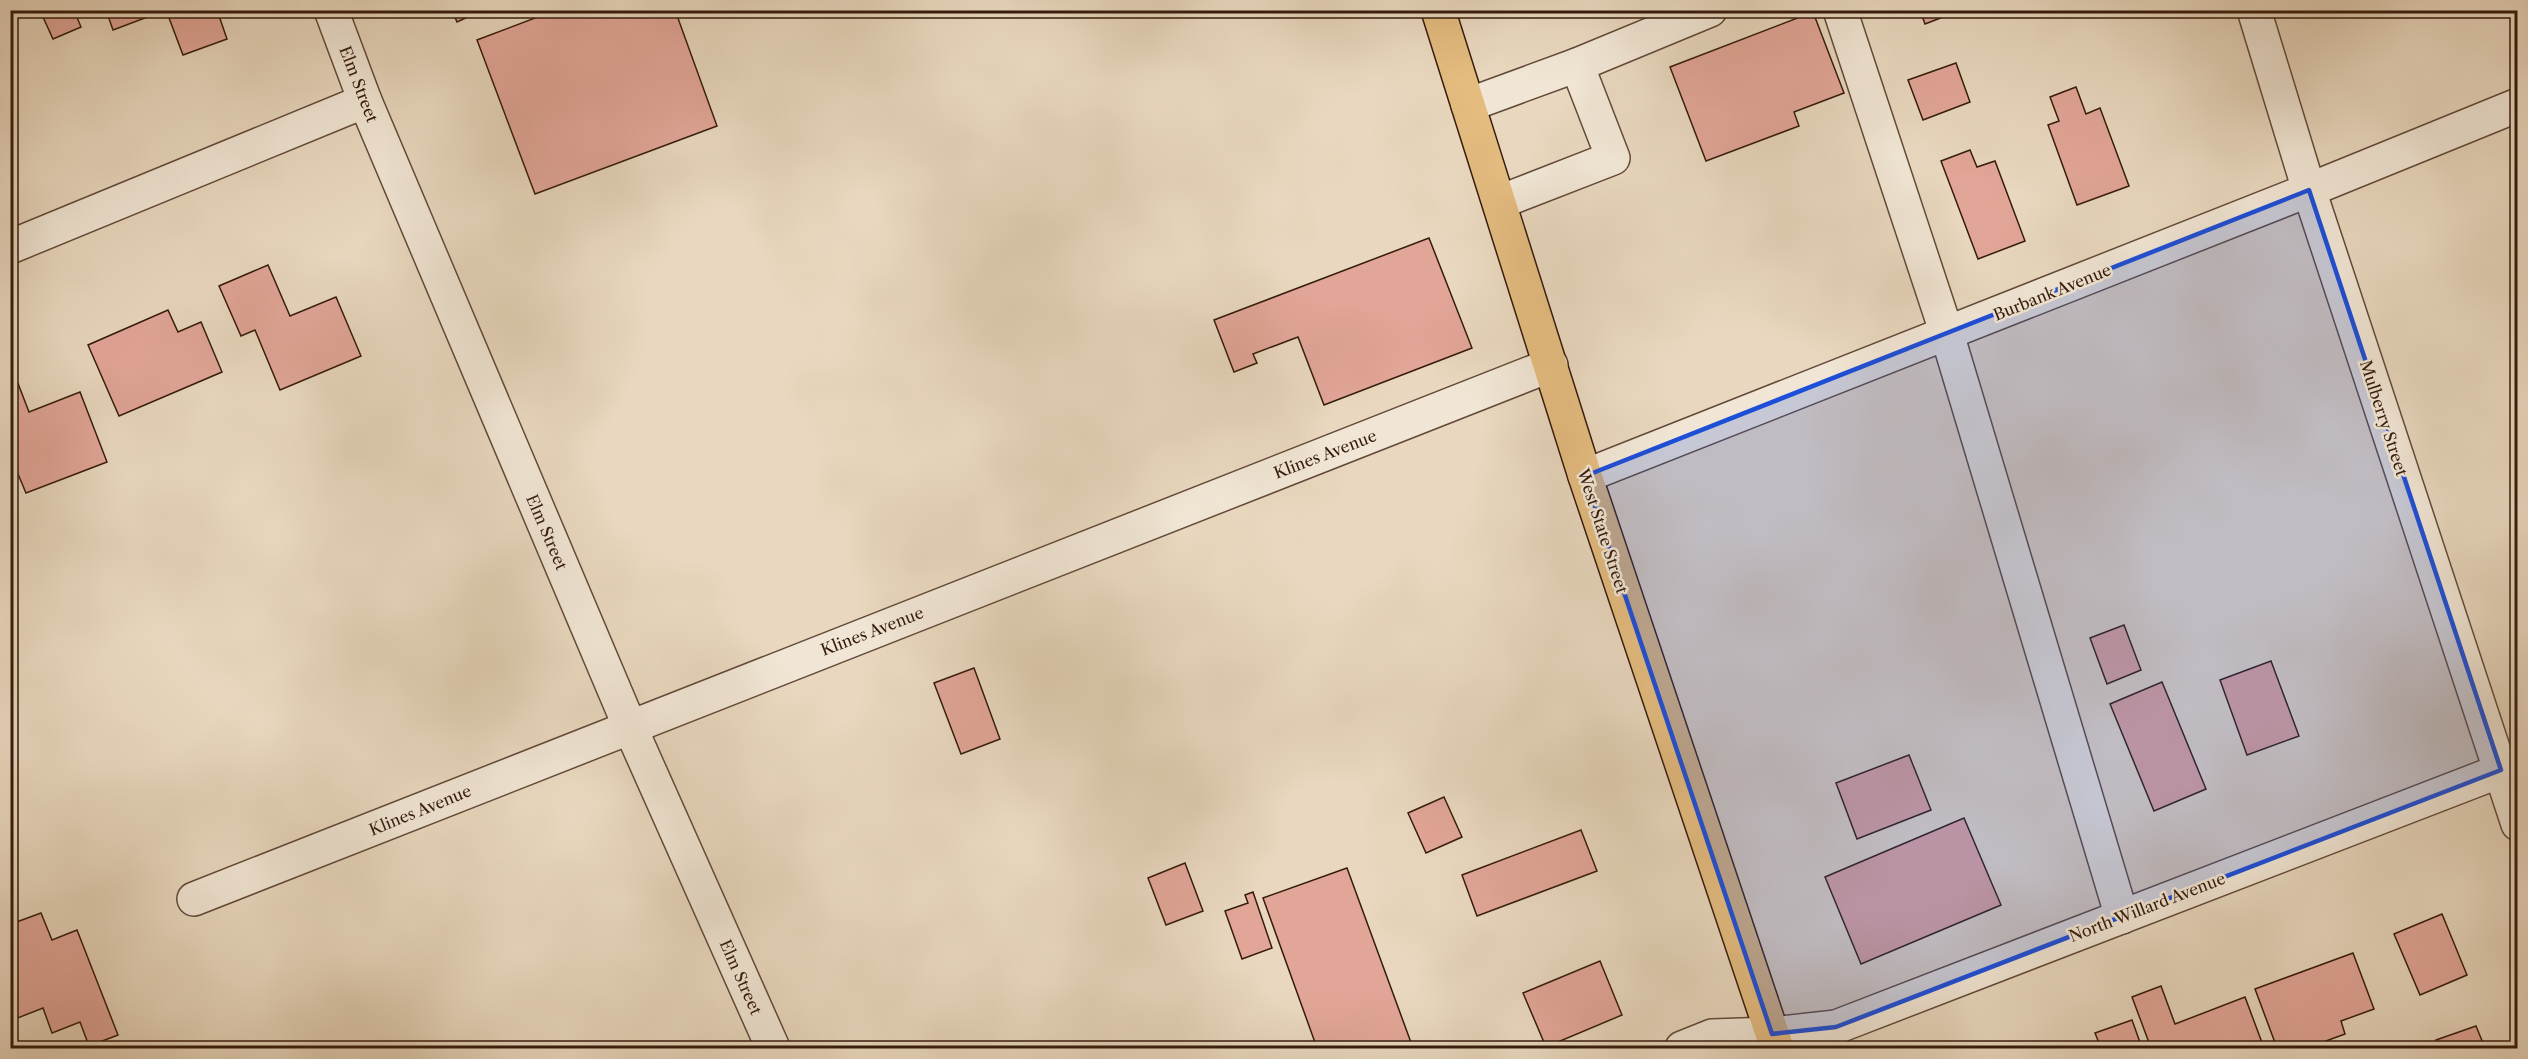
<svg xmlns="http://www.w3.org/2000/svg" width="2528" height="1059" viewBox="0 0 2528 1059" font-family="'Libre Caslon Text',serif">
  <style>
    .building { fill: #e2a698; stroke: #351b0c; stroke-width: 1.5 }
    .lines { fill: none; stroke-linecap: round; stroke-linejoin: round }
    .minor-casing { stroke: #624a39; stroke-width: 36 }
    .major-casing { stroke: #351b0c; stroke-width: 36 }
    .minor { stroke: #f1e6d5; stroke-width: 33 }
    .major { stroke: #e4bc80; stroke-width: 33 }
    .marked { fill: #1d4ed8; fill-opacity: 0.2; stroke: #1d4ed8; stroke-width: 4.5; stroke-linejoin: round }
    .labels { text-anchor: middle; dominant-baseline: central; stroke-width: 5; stroke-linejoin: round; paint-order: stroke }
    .street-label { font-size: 16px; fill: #351b0c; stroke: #f1e6d5 }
  </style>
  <rect width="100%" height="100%" fill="#e9d8bf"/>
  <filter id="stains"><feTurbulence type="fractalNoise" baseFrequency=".00333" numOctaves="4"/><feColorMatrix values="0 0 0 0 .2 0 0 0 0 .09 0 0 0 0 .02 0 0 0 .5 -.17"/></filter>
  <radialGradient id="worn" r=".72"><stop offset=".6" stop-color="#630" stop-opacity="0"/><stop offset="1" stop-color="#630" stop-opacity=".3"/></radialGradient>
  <g class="building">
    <polygon points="58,10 74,10 81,27 53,39 43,17"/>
    <polygon points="106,10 166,10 113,30"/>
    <polygon points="166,10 217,10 227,39 183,55"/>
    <polygon points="452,10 483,10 457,22"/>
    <polygon points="556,10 675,10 717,126 535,194 477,40"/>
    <polygon points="1920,10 1955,10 1956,12 1925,24"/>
    <polygon points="1813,12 1844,93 1794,112 1799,126 1706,161 1670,67"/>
    <polygon points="1956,63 1970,102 1923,120 1908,80"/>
    <polygon points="2076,87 2086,114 2100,108 2129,186 2077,205 2048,125 2059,121 2050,97"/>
    <polygon points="1970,150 1977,167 1995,161 2025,241 1978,259 1941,161"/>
    <polygon points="1429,238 1472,348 1324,405 1298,337 1253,354 1257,363 1234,372 1214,320"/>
    <polygon points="268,265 290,316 336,297 361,356 280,390 255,330 241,336 219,286"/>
    <polygon points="168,310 178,332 201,322 222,372 119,416 88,345"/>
    <polygon points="14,373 29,412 80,392 107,462 26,493 10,455 10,374"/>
    <polygon points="2124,625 2141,670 2107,684 2090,638"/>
    <polygon points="2271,661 2299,736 2247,755 2220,680"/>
    <polygon points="974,668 1000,739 961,754 934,683"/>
    <polygon points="2162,682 2206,789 2154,811 2110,704"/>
    <polygon points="1909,755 1931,810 1857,839 1836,783"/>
    <polygon points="1444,797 1462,837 1426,853 1408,813"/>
    <polygon points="1964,818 2001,905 1861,964 1825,877"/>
    <polygon points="1581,830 1597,871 1477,916 1462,875"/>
    <polygon points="1185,863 1203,911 1166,925 1148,878"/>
    <polygon points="1347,868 1413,1048 1317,1048 1263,898"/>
    <polygon points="1253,892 1272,948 1242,959 1225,911 1248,903 1245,895"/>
    <polygon points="41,913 52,940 77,930 118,1035 89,1046 80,1022 52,1033 43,1008 10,1021 10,933 13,932 11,924"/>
    <polygon points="2442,914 2467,975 2420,995 2394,934"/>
    <polygon points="2353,953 2374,1009 2341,1021 2345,1034 2307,1048 2277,1048 2255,989"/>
    <polygon points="1600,961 1622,1015 1546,1047 1523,993"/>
    <polygon points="2161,986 2175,1024 2245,997 2264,1048 2151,1048 2132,997"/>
    <polygon points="2132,1020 2142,1048 2101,1048 2095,1033"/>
    <polygon points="2476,1026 2485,1048 2439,1048 2436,1040"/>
  </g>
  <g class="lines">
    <g class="minor-casing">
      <g id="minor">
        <polyline points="331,10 365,101 630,727 773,1048"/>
        <polyline points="1840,10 1947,334 2122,917"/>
        <polyline points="2254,10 2309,190 2518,824"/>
        <polyline points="1577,65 1710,10"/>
        <polyline points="1468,105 1577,65 1613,158 1500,202"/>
        <polyline points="10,247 365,101"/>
        <polyline points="1585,476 2309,190 2518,105"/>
        <polyline points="194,899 1551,365"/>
        <polyline points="1682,1048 1712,1036 1772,1034 1836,1027 2518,764"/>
      </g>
    </g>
    <g class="major-casing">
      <polyline id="major" points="1438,10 1585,476 1777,1048"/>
    </g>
    <use href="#minor" class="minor"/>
    <use href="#major" class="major"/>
  </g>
  <path class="marked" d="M 2309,190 L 2501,770 L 1836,1027 L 1772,1034 L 1585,476 Z"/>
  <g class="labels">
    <g class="street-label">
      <text transform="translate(359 84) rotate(69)">Elm Street</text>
      <text transform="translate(2052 292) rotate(-22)">Burbank Avenue</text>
      <text transform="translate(2384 418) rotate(72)">Mulberry Street</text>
      <text transform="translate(1325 454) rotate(-21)">Klines Avenue</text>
      <text transform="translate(1603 531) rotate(72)">West State Street</text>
      <text transform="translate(547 532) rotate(67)">Elm Street</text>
      <text transform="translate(872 631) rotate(-21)">Klines Avenue</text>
      <text transform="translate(420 810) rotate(-22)">Klines Avenue</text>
      <text transform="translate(2147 907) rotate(-21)">North Willard Avenue</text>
      <text transform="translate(741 977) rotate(66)">Elm Street</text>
    </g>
  </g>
  <rect width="2528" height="1059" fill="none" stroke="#e9d8bf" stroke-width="36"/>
  <rect x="12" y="12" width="2504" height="1035" fill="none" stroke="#351b0c" stroke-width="3"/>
  <rect x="18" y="18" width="2492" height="1023" fill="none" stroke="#351b0c" stroke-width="1.5"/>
  <rect width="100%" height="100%" filter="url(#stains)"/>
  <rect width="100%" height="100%" fill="url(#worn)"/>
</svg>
